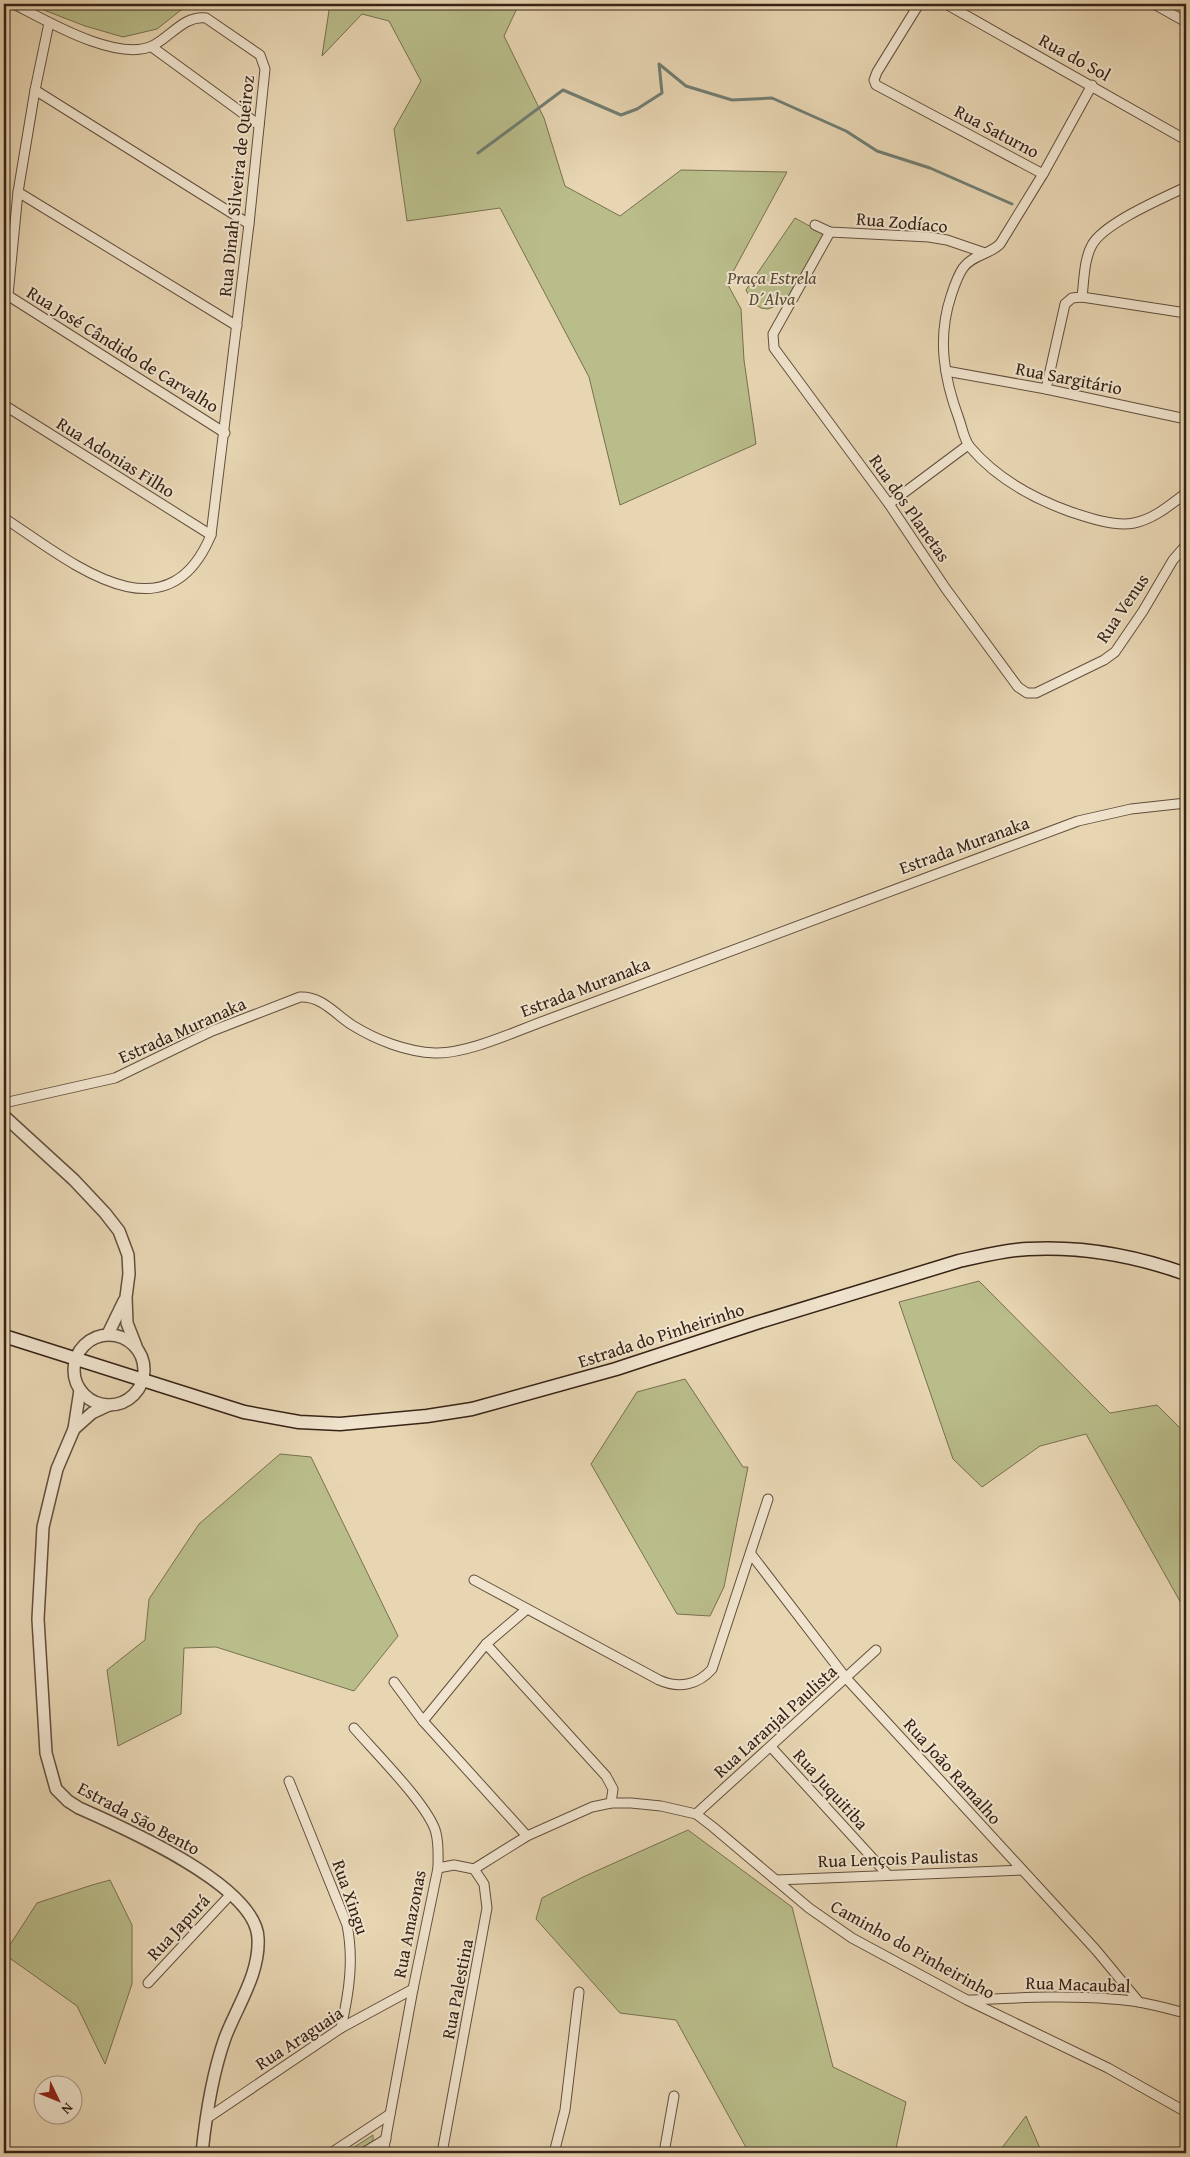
<svg xmlns="http://www.w3.org/2000/svg" width="1190" height="2157" viewBox="0 0 1190 2157" font-family="'Gentium Book Plus',serif">
  <style>
    .green { fill: #b9bd8a; stroke: #787050 }
    .lines { fill: none; stroke-linecap: round; stroke-linejoin: round }
    .stream { stroke: #717d72; stroke-width: 3 }
    .minor-casing { stroke: #634f3d; stroke-width: 11 }
    .tertiary-casing { stroke: #634f3d; stroke-width: 14 }
    .secondary-casing { stroke: #372216; stroke-width: 15 }
    .minor { stroke: #f0e4ce; stroke-width: 9 }
    .tertiary { stroke: #f0e4ce; stroke-width: 11 }
    .secondary { stroke: #f0e4ce; stroke-width: 12 }
    .labels { text-anchor: middle; dominant-baseline: central; stroke-width: 4; stroke-linejoin: round; paint-order: stroke }
    .street-label { font-size: 18px; fill: #372216; stroke: #f0e4ce }
    .park-label { font-size: 18px; font-style: italic; fill: #584933; stroke: #f0e4ce }
  </style>
  <rect width="100%" height="100%" fill="#e8d6b3"/>
  <filter id="stains"><feTurbulence type="fractalNoise" baseFrequency=".004" numOctaves="4"/><feColorMatrix values="0 0 0 0 .2 0 0 0 0 .09 0 0 0 0 .02 0 0 0 .5 -.17"/></filter>
  <radialGradient id="worn" r=".72"><stop offset=".6" stop-color="#630" stop-opacity="0"/><stop offset="1" stop-color="#630" stop-opacity=".3"/></radialGradient>
  <g class="green">
    <polygon points="36,4 198,4 181,10 157,29 123,37 85,26 36,7"/>
    <polygon points="330,4 519,4 504,36 544,118 565,186 620,216 681,170 787,172 727,283 741,309 744,360 756,444 620,505 589,377 500,208 407,221 394,129 421,81 389,21 362,14 322,56"/>
    <polygon points="795,218 824,234 785,302 768,309 761,308 753,303 746,290"/>
    <polygon points="979,1281 1110,1413 1157,1405 1186,1434 1186,1612 1086,1434 1040,1446 982,1487 953,1459 899,1302"/>
    <polygon points="685,1379 743,1467 748,1467 724,1587 710,1616 677,1614 591,1464 637,1392"/>
    <polygon points="280,1454 311,1457 398,1636 354,1691 216,1647 184,1648 181,1714 118,1746 107,1670 145,1640 149,1599 199,1524"/>
    <polygon points="688,1830 792,1907 833,2067 906,2102 895,2153 749,2153 676,2020 620,2013 536,1919 542,1898 583,1877"/>
    <polygon points="110,1880 132,1925 132,1984 105,2064 77,2006 4,1954 37,1903 92,1885"/>
    <polygon points="1026,2116 1042,2153 998,2153"/>
    <polygon points="373,2135 373,2141 354,2153 345,2153"/>
  </g>
  <g class="lines">
    <polyline class="stream" points="478,153 563,90 621,115 637,109 662,93 659,64 686,86 732,100 772,98 846,131 877,151 930,168 1012,204"/>
    <g class="minor-casing">
      <g id="minor">
        <polyline points="919,4 877,72 874,80 876,85 1043,174"/>
        <polyline points="946,4 1186,140"/>
        <polyline points="1154,4 1186,22"/>
        <polyline points="152,47 259,125"/>
        <path d="M 1092,85 L 1043,174 L 1000,244 C 989,255 972,255 963,268 C 957,277 954,287 951,296 C 937,338 944,379 959,419 C 962,427 964,440 970,447 C 997,479 1032,498 1071,512 C 1089,518 1115,527 1134,523 C 1154,519 1170,505 1186,493"/>
        <polyline points="35,90 249,224"/>
        <polyline points="18,192 237,326"/>
        <polyline points="815,225 830,232 929,237 947,240 985,253"/>
        <polyline points="830,232 773,334 774,348 889,504 946,589 1018,687 1027,693 1036,693 1104,660 1115,652 1143,611 1173,560 1186,545"/>
        <polyline points="4,293 225,433"/>
        <polyline points="8,295 18,192 35,90 49,23"/>
        <path d="M 1082,297 C 1084,281 1084,259 1092,245 C 1104,223 1163,198 1186,187"/>
        <polyline points="946,371 1046,389 1186,419"/>
        <polyline points="1046,389 1065,304 1072,298 1082,297 1186,313"/>
        <polyline points="4,405 211,535"/>
        <polyline points="889,504 968,445"/>
        <path d="M 4,518 C 66,558 165,645 211,535 L 249,224 L 265,69 L 260,55 L 206,18 C 185,15 171,36 154,45 C 119,64 45,20 14,4"/>
        <path d="M 4,1103 L 115,1078 L 212,1031 L 300,997 C 322,996 335,1014 352,1025 C 376,1040 407,1052 435,1053 C 467,1054 514,1032 544,1021 L 1078,821 L 1131,809 L 1186,803"/>
        <polyline points="751,1554 846,1678 1096,1950 1139,2002"/>
        <path d="M 474,1580 L 659,1680 C 679,1689 698,1685 712,1669 L 768,1499"/>
        <polyline points="486,1644 606,1776 613,1789 611,1803"/>
        <polyline points="394,1682 423,1721 527,1836"/>
        <polyline points="423,1721 486,1644 527,1609"/>
        <path d="M 354,1728 C 374,1751 430,1807 436,1833 C 439,1845 438,1856 438,1868 L 413,1989 L 383,2153"/>
        <polyline points="771,1747 887,1874"/>
        <path d="M 289,1781 L 347,1925 C 354,1960 349,1993 341,2028"/>
        <polyline points="696,1814 876,1650"/>
        <polyline points="438,1868 454,1865 474,1869 484,1884 487,1908 442,2153"/>
        <polyline points="474,1869 527,1836 592,1807 611,1803 631,1803 661,1806 696,1814 713,1827 809,1908 852,1938 967,2000 1108,2068 1186,2112"/>
        <polyline points="776,1880 1022,1870"/>
        <polyline points="148,1983 231,1894"/>
        <path d="M 970,2000 C 1017,1998 1064,1995 1111,1999 C 1137,2000 1161,2007 1186,2013"/>
        <polyline points="206,2119 341,2028 413,1989"/>
        <polyline points="331,2153 390,2114"/>
        <polyline points="363,2153 386,2139"/>
        <polyline points="554,2153 565,2110 579,1992"/>
        <polyline points="664,2153 674,2096"/>
      </g>
    </g>
    <g class="tertiary-casing">
      <g id="tertiary">
        <polyline points="4,1116 74,1180 105,1213 119,1231 128,1255 129,1274 126,1297 127,1323 136,1346"/>
        <polyline points="108,1334 124,1301"/>
        <circle cx="109" cy="1370" r="35"/>
        <path d="M 80,1390 L 74,1429 L 57,1469 L 43,1527 L 38,1619 L 46,1753 L 56,1789 L 68,1801 L 79,1808 C 122,1827 256,1885 258,1938 C 260,1974 237,2006 225,2038 C 212,2075 206,2114 202,2153"/>
        <polyline points="74,1429 92,1413 109,1405"/>
      </g>
    </g>
    <g class="secondary-casing">
      <path id="secondary" d="M 4,1336 L 244,1412 L 299,1422 L 340,1424 L 427,1416 L 472,1409 L 616,1369 L 756,1323 L 959,1261 C 982,1256 1005,1250 1028,1249 C 1082,1246 1136,1256 1186,1274"/>
    </g>
    <use href="#minor" class="minor"/>
    <use href="#tertiary" class="tertiary"/>
    <use href="#secondary" class="secondary"/>
  </g>
  <g class="labels">
    <g class="street-label">
      <text transform="translate(1075 57) rotate(29)">Rua do Sol</text>
      <text transform="translate(997 131) rotate(28)">Rua Saturno</text>
      <text transform="translate(236 186) rotate(-84)">Rua Dinah Silveira de Queiroz</text>
      <text transform="translate(902 222) rotate(5)">Rua Zodíaco</text>
      <text transform="translate(123 349) rotate(32)">Rua José Cândido de Carvalho</text>
      <text transform="translate(1069 378) rotate(11)">Rua Sargitário</text>
      <text transform="translate(116 457) rotate(32)">Rua Adonias Filho</text>
      <text transform="translate(910 508) rotate(55)">Rua dos Planetas</text>
      <text transform="translate(1122 608) rotate(-56)">Rua Venus</text>
      <text transform="translate(964 845) rotate(-20)">Estrada Muranaka</text>
      <text transform="translate(585 987) rotate(-21)">Estrada Muranaka</text>
      <text transform="translate(182 1030) rotate(-24)">Estrada Muranaka</text>
      <text transform="translate(661 1335) rotate(-18)">Estrada do Pinheirinho</text>
      <text transform="translate(775 1721) rotate(-42)">Rua Laranjal Paulista</text>
      <text transform="translate(953 1771) rotate(48)">Rua João Ramalho</text>
      <text transform="translate(831 1789) rotate(48)">Rua Juquitiba</text>
      <text transform="translate(139 1818) rotate(28)">Estrada São Bento</text>
      <text transform="translate(898 1858) rotate(-2)">Rua Lençois Paulistas</text>
      <text transform="translate(351 1897) rotate(71)">Rua Xingu</text>
      <text transform="translate(409 1924) rotate(-79)">Rua Amazonas</text>
      <text transform="translate(178 1927) rotate(-47)">Rua Japurá</text>
      <text transform="translate(913 1949) rotate(29)">Caminho do Pinheirinho</text>
      <text transform="translate(1078 1984) rotate(2)">Rua Macaubal</text>
      <text transform="translate(457 1989) rotate(-79)">Rua Palestina</text>
      <text transform="translate(299 2038) rotate(-33)">Rua Araguaia</text>
    </g>
    <g class="park-label">
      <text x="772" y="277">Praça Estrela<tspan x="772" dy="21">D´Alva</tspan></text>
    </g>
  </g>
  <rect width="1190" height="2157" fill="none" stroke="#e8d6b3" stroke-width="20"/>
  <rect x="5" y="5" width="1180" height="2147" fill="none" stroke="#372216" stroke-width="2.5"/>
  <rect x="10" y="10" width="1170" height="2137" fill="none" stroke="#372216"/>
  <g transform="translate(58 2100) rotate(133)"><circle r="24" fill="#f0e4ce" stroke="#a69684"/>
  <path d="M0-4L9 19L0 12L-9 19Z" fill="#8f2418"/>
  <text y="-8" font-size="14" font-weight="bold" text-anchor="middle" fill="#372216">N</text>
  </g>
  <rect width="100%" height="100%" filter="url(#stains)"/>
  <rect width="100%" height="100%" fill="url(#worn)"/>
</svg>
